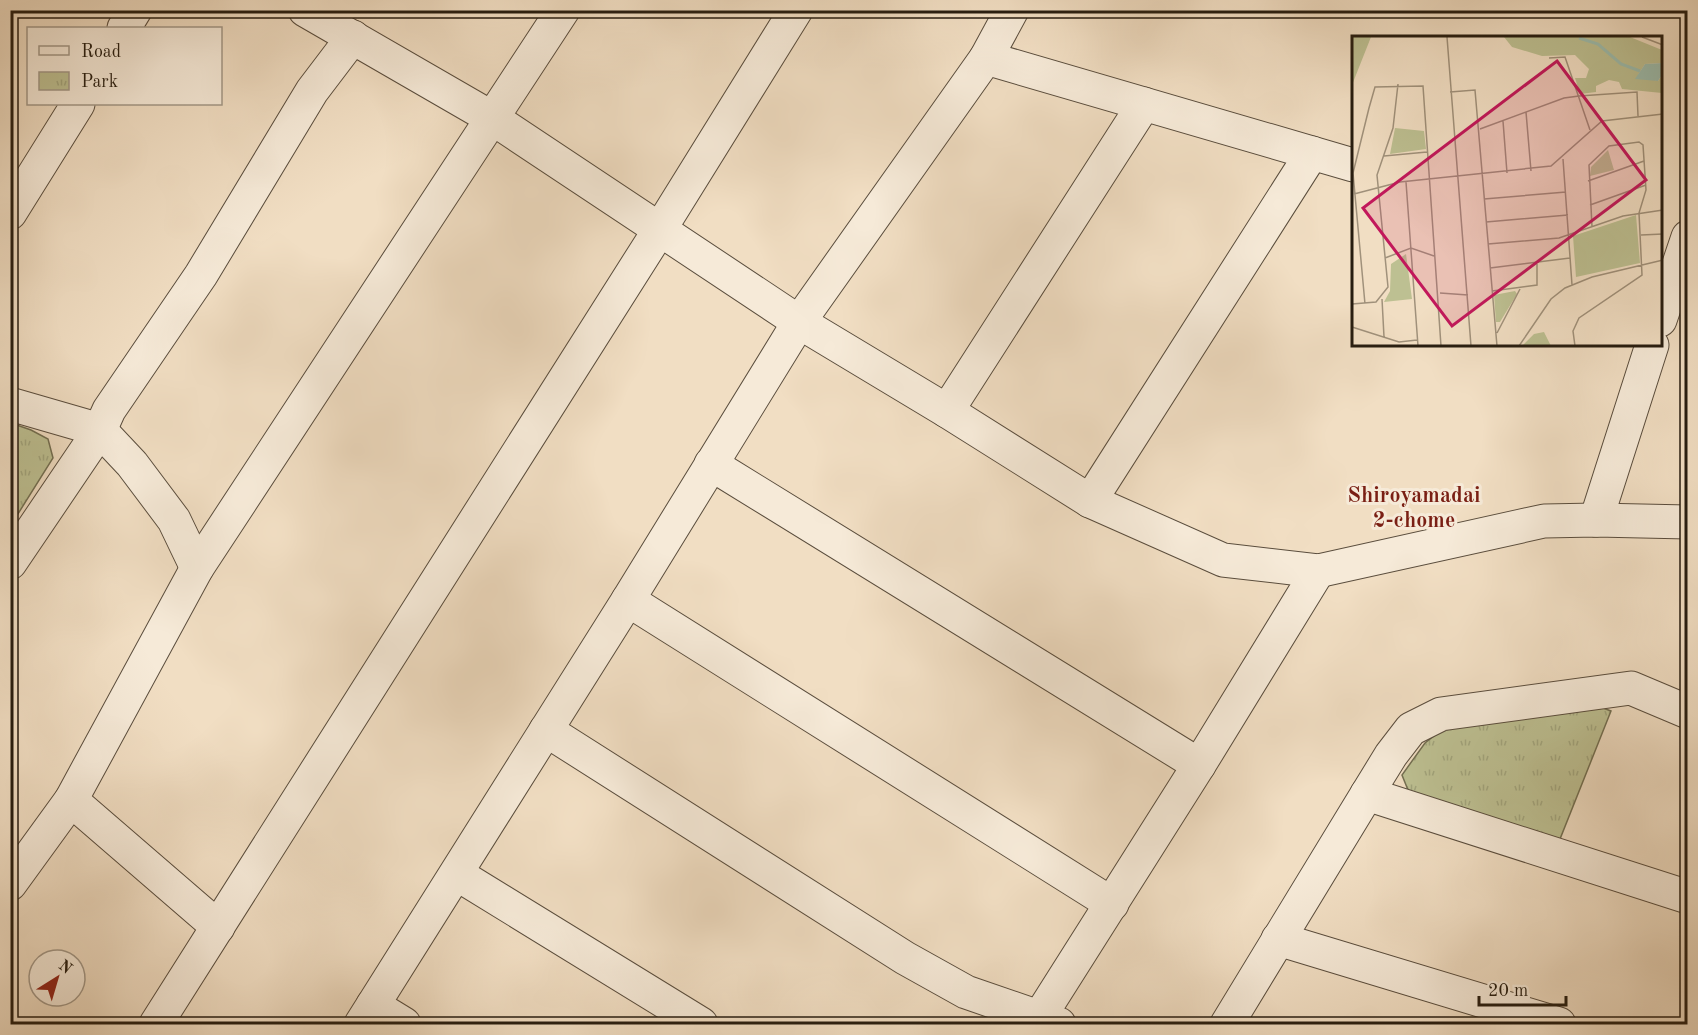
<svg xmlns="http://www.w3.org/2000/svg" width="1698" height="1035" viewBox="0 0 1698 1035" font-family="'Old Standard TT',serif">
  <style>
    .park { fill: url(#park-tufts); stroke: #726e51; stroke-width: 1.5 }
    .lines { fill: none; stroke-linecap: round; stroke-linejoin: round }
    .minor-casing { stroke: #5a4d3d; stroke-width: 35 }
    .minor { stroke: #f6ead8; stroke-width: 33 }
    .labels { text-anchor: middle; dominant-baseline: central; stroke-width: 6; stroke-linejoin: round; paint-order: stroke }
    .neighbourhood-label { font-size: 22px; font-weight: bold; fill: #7a1f14; stroke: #f6ead8 }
    .inset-river { fill: none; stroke: #9cbdae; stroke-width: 3 }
    .inset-road { fill: none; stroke: #a0917b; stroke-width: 1.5 }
    .view { fill: #c2185b; fill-opacity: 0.15; stroke: #c2185b; stroke-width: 3 }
    .inset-edge { fill: none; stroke: #271d10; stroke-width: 3 }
  </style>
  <defs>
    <pattern id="park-tufts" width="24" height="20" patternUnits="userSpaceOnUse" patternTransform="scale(1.5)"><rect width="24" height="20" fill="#bdc092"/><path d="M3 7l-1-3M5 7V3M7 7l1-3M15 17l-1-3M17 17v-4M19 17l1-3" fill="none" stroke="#a2a57d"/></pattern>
  </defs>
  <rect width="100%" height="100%" fill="#f1dec3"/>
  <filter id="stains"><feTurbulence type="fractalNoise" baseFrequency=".00333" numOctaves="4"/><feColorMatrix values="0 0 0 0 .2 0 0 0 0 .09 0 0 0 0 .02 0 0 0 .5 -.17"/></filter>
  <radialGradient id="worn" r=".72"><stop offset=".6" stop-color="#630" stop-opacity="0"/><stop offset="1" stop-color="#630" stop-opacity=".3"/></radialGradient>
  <g class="park">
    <polygon points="11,423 31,430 48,439 53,458 11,525"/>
    <polygon points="1603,708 1611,711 1558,844 1410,795 1402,775 1425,743 1443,729"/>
  </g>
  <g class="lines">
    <g class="minor-casing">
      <g id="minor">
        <polyline points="305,10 492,118 799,322 947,411 1090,501 1223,560 1318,571 1544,521 1596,520 1688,522"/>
        <polyline points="124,28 135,10"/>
        <polyline points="986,58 1353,165"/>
        <polyline points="10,213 78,104"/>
        <polyline points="1660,320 1688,237"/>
        <polyline points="10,404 100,430 132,464 174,520 197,568"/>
        <polyline points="947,411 1144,104"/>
        <polyline points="711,464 1199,765"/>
        <polyline points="1090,501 1312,153"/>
        <polyline points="1596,520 1652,345"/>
        <polyline points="10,563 100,430 109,410 201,275 312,91 353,37"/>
        <polyline points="628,600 1112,904"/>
        <polyline points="546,730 905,958 966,992 1059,1024"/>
        <polyline points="1367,794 1688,897"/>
        <polyline points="71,800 218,927"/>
        <polyline points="457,874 701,1024"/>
        <polyline points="10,884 71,800 197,568 563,10"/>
        <polyline points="1278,939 1559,1024"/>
        <polyline points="373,1005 404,1024"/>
        <polyline points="156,1024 660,229 796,10"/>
        <polyline points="361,1024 628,600 799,322 986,58 1012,10"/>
        <polyline points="1035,1024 1199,765 1318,571"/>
        <polyline points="1227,1024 1367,794 1391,755 1411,729 1441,714 1631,688 1688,712"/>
      </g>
    </g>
    <use href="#minor" class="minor"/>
  </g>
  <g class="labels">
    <g class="neighbourhood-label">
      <text x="1414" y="496">Shiroyamadai<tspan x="1414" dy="25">2-chome</tspan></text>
    </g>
  </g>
  <g transform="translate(1352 36)">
    <rect width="310" height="310" fill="#f1dec3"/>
    <path d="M 152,1 L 278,1 L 310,14 L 310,27 L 293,28 L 286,39 L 306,45 L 310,39 L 310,57 L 270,53 L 267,46 L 257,44 L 244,50 L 244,56 L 228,58 L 223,42 L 234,42 L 237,33 L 223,19 L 190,20 L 160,11 Z" fill="#bdc092"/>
    <path d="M 0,1 L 19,1 L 0,49 ZM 192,296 L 199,310 L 170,310 L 182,298 Z" fill="#bdc092"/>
    <path d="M 43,92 L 72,95 L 74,113 L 38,118 ZM 256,114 L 262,134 L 238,140 L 239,131 ZM 284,179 L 288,227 L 224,241 L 221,200 ZM 54,218 L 60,263 L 32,266 L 38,255 L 39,228 ZM 163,255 L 165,258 L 148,286 L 144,286 L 142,259 Z" fill="#bdc092"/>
    <path d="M 310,27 L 310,39 L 306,45 L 283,43 L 293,28 Z" fill="#9cbdae"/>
    <path class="inset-river" d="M 227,2 L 246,8 L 269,28 L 288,35"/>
    <path class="inset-road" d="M 95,1 L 119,310M 290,1 L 311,9M 197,22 L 213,21 L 238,94M 98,56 L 123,54 L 145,310M 174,76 L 179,135M 151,85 L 155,137M 128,93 L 212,62 L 227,60 L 285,56 L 286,80M 32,120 L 75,116M 211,123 L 220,249M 236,145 L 292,125M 54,146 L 66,310M 2,158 L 48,146 L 199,130 L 250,85 L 311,78M 132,163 L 214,156M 238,169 L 294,149M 134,186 L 216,179M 289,199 L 311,198M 136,208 L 207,202 L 271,180 L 311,174M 33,222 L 59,212 L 82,220M 138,232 L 218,222M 140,255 L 185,249 L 185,228M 88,257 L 116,259M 30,263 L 32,301M 0,268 L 24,266 L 36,251 L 25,139 L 41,92 L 46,48M 13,268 L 1,137 L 17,72 L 23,51 L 71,50 L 89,310M 0,291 L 47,306 L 65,304M 145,297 L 168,253M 167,310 L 199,263 L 213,252 L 240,241 L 311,224M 223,310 L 221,295 L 227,282 L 290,239 L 287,177 L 294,154 L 291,109 L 287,106 L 257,110 L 237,129 L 240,191"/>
    <path class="view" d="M 205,25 L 294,144 L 100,290 L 11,172 Z"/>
    <rect width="310" height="310" class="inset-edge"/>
  </g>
  <rect width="1698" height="1035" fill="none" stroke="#f1dec3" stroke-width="36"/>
  <rect x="12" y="12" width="1674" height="1011" fill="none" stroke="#271d10" stroke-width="3"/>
  <rect x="18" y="18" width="1662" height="999" fill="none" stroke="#271d10" stroke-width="1.5"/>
  <rect x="27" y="27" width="195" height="78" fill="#f6ead8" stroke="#a39888" stroke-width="1.5"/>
  <rect x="39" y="46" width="30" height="9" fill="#f6ead8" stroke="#a39888" stroke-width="1.5"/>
  <text x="81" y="57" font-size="18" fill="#271d10">Road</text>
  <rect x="39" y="72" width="30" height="18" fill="url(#park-tufts)" stroke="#a39888" stroke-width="1.5"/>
  <text x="81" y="87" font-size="18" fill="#271d10">Park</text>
  <g transform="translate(57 978) rotate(37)"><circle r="28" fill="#f6ead8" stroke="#a39888" stroke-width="1.5"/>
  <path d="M0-4.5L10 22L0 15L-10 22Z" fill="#8f2418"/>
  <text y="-9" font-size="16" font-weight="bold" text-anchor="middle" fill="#271d10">N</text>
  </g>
  <path d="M1479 996v9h87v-9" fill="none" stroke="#271d10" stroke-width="3"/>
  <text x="1488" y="996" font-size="18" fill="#271d10" stroke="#f6ead8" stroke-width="4.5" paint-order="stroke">20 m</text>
  <rect width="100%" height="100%" filter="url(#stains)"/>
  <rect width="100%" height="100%" fill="url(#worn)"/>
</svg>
